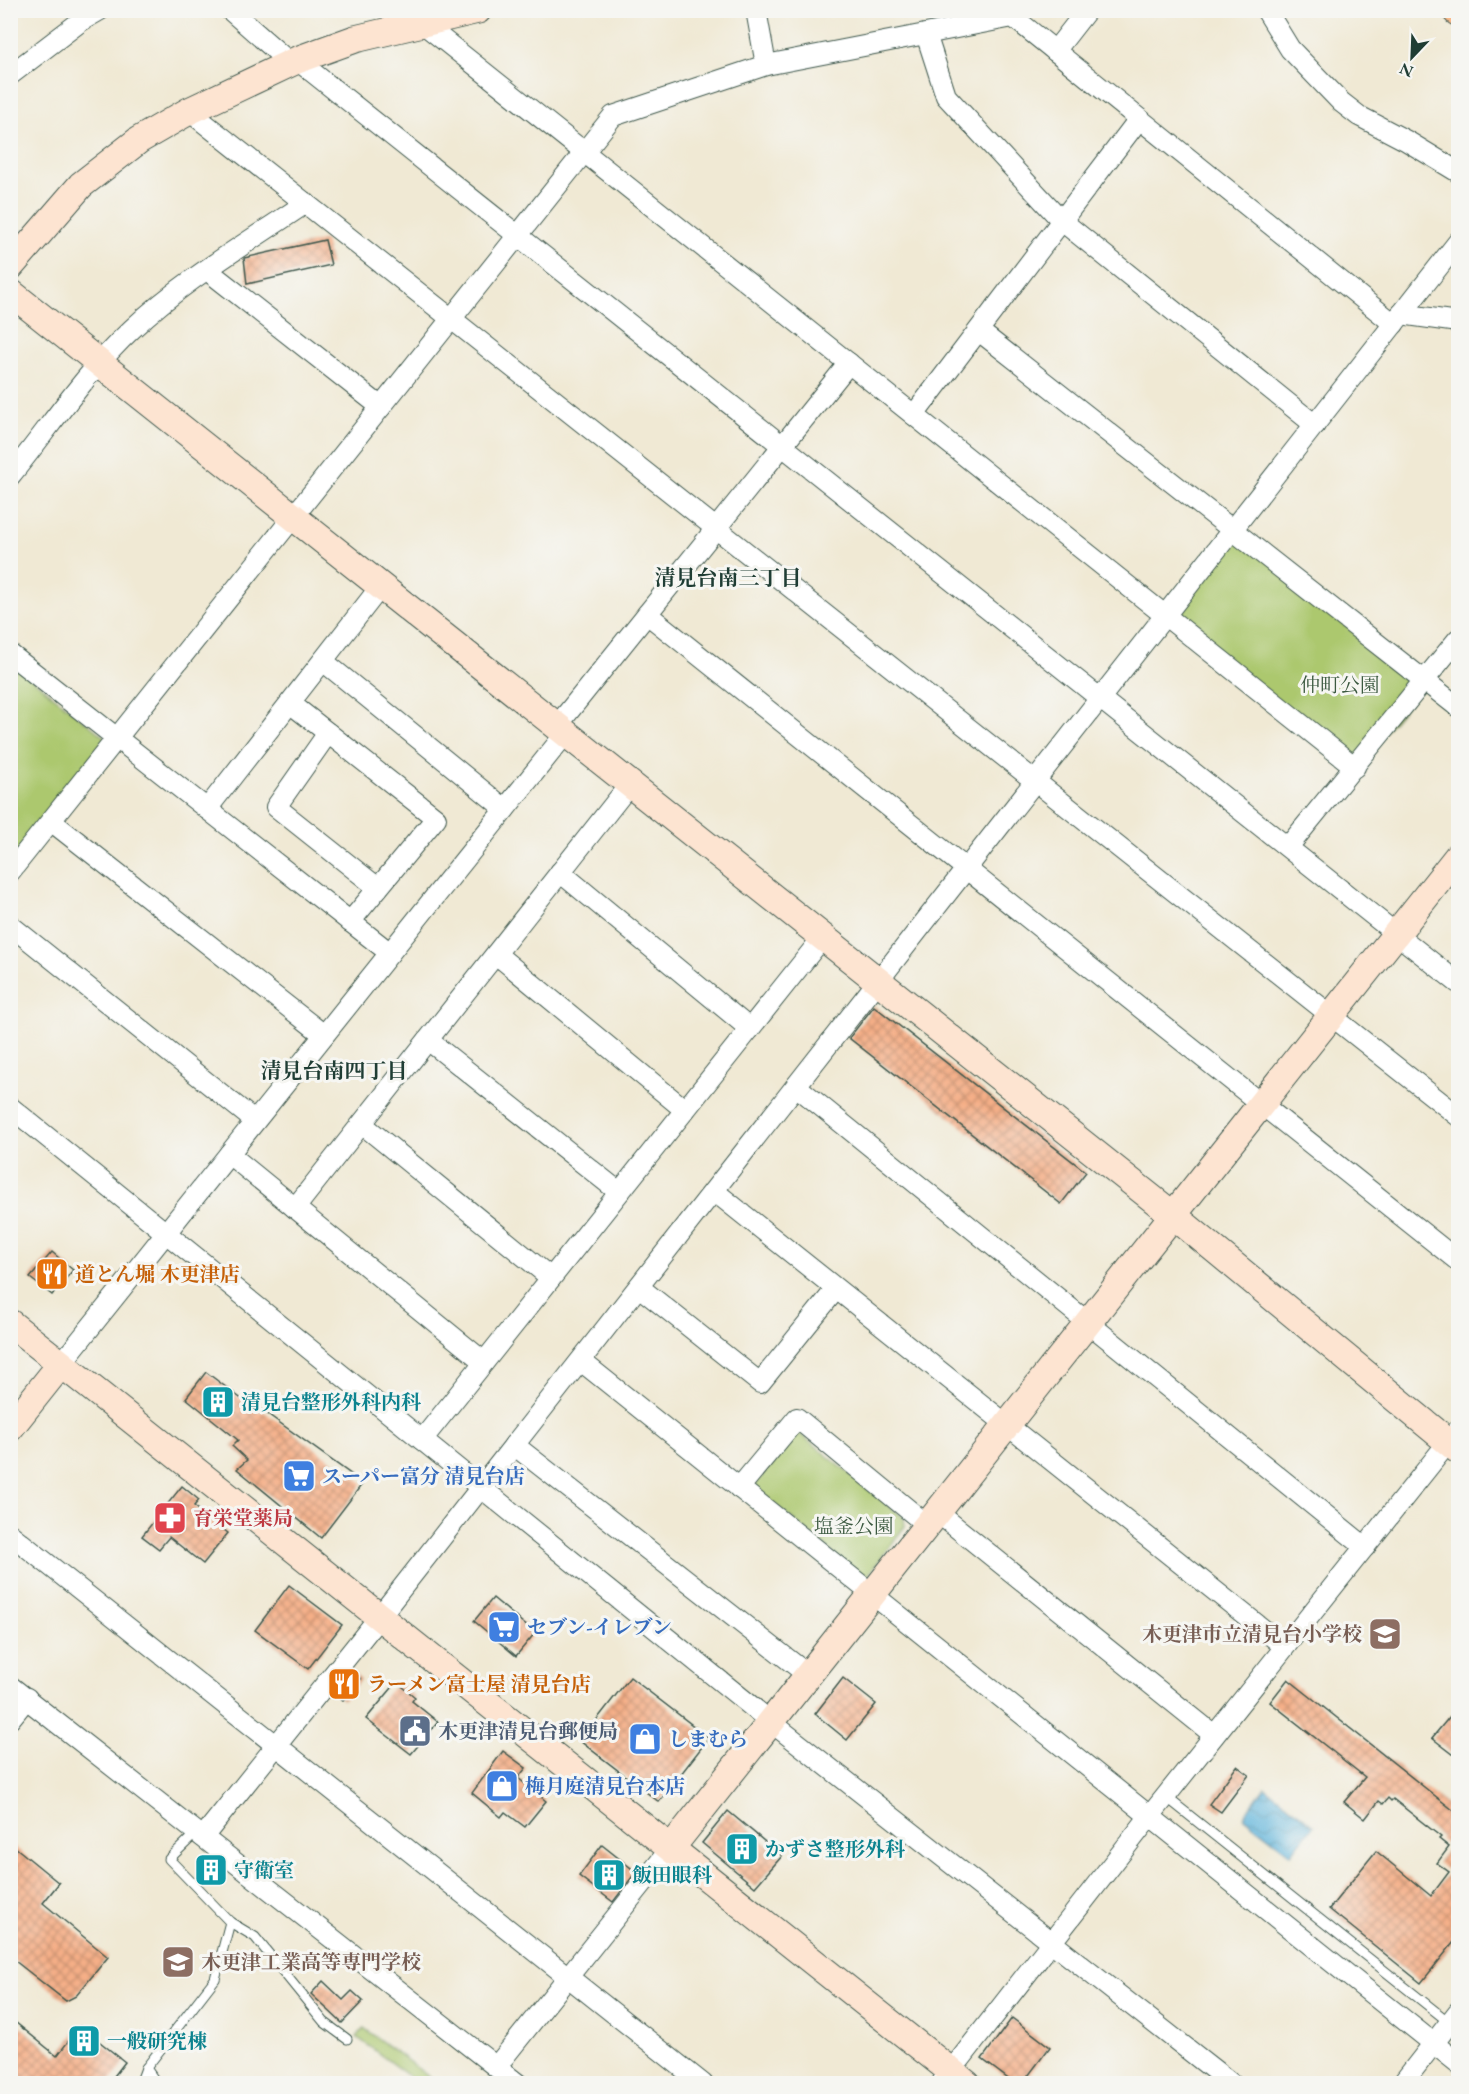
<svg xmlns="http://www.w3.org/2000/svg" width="1469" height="2094" viewBox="0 0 1469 2094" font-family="'EB Garamond','Noto Serif JP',serif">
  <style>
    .green { fill: #acc86e; stroke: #668251; stroke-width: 1.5 }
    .water { fill: url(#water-waves); stroke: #3f7888; stroke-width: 1.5 }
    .building { fill: url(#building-cross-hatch) }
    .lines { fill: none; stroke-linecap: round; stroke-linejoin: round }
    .lane-casing { stroke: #3e574c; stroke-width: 11 }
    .street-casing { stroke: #3e574c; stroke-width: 22 }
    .secondary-casing { stroke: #3e574c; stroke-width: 29 }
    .primary-casing { stroke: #3e574c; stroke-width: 32 }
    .lane { stroke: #fff; stroke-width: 9 }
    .street { stroke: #fff; stroke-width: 20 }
    .secondary { stroke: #fde4d1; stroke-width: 27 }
    .primary { stroke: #fabb8c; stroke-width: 30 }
    .labels { text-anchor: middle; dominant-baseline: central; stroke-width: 6; stroke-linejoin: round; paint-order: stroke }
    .park-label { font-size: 20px; fill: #3b5940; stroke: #f6f6f2 }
    .food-label { font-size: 20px; font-weight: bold; fill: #c56008; stroke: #f6f6f2; text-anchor: start }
    .culture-label { font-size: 20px; font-weight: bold; fill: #0d838f; stroke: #f6f6f2; text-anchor: start }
    .shop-label { font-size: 20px; font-weight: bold; fill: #366cbe; stroke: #f6f6f2; text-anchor: start }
    .health-label { font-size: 20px; font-weight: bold; fill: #be3a42; stroke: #f6f6f2; text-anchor: start }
    .education-label { font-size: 20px; font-weight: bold; fill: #785e54; stroke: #f6f6f2; text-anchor: end }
    .service-label { font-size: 20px; font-weight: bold; fill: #4e5e75; stroke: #f6f6f2; text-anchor: start }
    .neighbourhood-label { font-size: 21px; font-weight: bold; fill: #1f3d34; stroke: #f6f6f2 }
  </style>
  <defs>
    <pattern id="water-waves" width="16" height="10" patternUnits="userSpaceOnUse" patternTransform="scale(1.5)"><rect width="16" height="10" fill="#5fb4db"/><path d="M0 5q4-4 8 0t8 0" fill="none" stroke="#4e94b2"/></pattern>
    <pattern id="building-cross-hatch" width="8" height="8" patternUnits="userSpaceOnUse" patternTransform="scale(1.5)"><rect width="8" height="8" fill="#f5af87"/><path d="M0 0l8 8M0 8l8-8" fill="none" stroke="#c6906f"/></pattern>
  </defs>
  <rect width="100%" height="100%" fill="#f6f6f2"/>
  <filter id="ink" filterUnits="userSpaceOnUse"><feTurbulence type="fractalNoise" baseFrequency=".0167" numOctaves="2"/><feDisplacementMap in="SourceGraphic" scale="12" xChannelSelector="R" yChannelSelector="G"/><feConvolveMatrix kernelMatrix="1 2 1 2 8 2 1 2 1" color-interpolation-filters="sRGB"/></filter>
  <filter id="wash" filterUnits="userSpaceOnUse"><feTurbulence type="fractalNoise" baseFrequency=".008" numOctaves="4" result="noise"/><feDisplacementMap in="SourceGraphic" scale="24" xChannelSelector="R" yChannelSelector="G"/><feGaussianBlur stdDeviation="1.35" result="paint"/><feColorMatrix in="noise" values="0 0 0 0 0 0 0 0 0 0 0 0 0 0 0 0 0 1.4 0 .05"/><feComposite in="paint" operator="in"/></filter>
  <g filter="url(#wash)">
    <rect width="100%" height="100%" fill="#f0e9d4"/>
    <g class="green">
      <polygon points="1233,529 1426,682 1355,767 1165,615"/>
      <polygon points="11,662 107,739 11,860"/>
      <polygon points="799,1433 904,1518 905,1526 865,1579 753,1487 795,1435"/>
      <polygon points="364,2028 437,2083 418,2083 357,2037"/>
    </g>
    <polygon class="water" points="1265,1787 1314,1825 1291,1854 1243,1817"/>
    <g id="blocks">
      <g class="building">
        <polygon points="325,240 331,265 247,284 244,258"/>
        <polygon points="874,1006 1086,1172 1061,1204 849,1038"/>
        <polygon points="52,1252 73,1270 52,1295 30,1278"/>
        <polygon points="206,1372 260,1413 262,1410 363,1483 321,1538 237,1469 247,1460 232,1446 238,1440 186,1398"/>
        <polygon points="182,1486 199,1500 194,1506 228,1533 203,1564 169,1537 159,1549 142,1536"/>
        <polygon points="289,1585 342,1625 308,1669 255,1630"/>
        <polygon points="493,1598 535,1633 516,1656 474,1621"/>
        <polygon points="351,1671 361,1679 343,1700 334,1693"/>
        <polygon points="630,1677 709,1738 659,1802 580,1741"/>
        <polygon points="843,1678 876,1704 847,1740 815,1714"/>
        <polygon points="1288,1679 1458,1814 1458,1937 1421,1983 1329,1909 1376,1851 1431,1896 1449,1872 1437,1863 1449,1847 1439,1839 1441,1837 1393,1799 1391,1801 1388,1798 1383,1804 1379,1801 1365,1819 1344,1802 1365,1777 1270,1702"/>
        <polygon points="397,1682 415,1697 412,1701 438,1722 411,1754 366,1719"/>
        <polygon points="1451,1715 1458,1721 1458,1758 1432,1738"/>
        <polygon points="503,1751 526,1768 518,1778 546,1801 525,1827 505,1812 501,1817 472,1793"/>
        <polygon points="1237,1766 1249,1775 1221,1812 1209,1804"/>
        <polygon points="728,1811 782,1856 755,1887 702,1843"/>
        <polygon points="10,1843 59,1883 43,1903 108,1957 76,1996 66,2001 10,1957"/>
        <polygon points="602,1845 636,1872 613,1902 579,1876"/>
        <polygon points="323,1981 343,2000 352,1991 363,2001 342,2023 311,1994"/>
        <polygon points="10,2018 57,2056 80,2026 125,2062 108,2084 10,2084"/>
        <polygon points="1012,2018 1050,2047 1022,2084 1015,2084 982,2059"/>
      </g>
    </g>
  </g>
  <g filter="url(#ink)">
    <use href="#blocks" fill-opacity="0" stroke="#3e574c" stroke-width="1.5"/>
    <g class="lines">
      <g class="lane-casing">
        <g id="lane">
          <polyline points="1165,1796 1450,2023"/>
          <polyline points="230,1922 255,1937 324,2022 347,2039"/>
          <polyline points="146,2068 157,2084"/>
          <polyline points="140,2084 146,2068 215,1979 230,1922 169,1859 197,1832"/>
        </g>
      </g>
      <g class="street-casing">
        <g id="street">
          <polyline points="230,10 290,63"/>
          <polyline points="756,10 766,65"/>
          <polyline points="1266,10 1290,49 1341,102 1359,116 1407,141 1458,172"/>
          <polyline points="420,16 421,22 1355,767"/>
          <polyline points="926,34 946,96 1062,221 1315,425"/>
          <polyline points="1055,51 1087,10"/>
          <polyline points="297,60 1458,983"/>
          <polyline points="10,75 81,21 100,10"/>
          <polyline points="189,111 1458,1116"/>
          <polyline points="207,270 381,407"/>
          <polyline points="1401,314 1458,322"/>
          <polyline points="979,331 1458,707"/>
          <polyline points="914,415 1139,119"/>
          <path d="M 10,476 C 50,427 86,372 132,329 C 184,280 247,243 306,203"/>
          <polyline points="647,614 1458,1261"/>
          <polyline points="10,654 390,953"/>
          <polyline points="323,661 505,809"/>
          <polyline points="290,703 436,818 350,922"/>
          <polyline points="557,726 849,363"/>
          <polyline points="328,733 276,807 378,888"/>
          <polyline points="207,809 381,586"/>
          <polyline points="51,821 324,1035"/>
          <polyline points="1288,847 1458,639"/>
          <polyline points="10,872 613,116 766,65 1013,17 1394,324"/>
          <polyline points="560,872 750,1029"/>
          <polyline points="10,925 255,1121"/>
          <polyline points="496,954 685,1110"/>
          <polyline points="428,1040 619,1192"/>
          <polyline points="796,1086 1365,1547"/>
          <polyline points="10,1107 771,1722 1232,2084"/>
          <polyline points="362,1124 551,1278"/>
          <polyline points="229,1154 484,1362"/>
          <polyline points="714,1191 1284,1646"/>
          <polyline points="295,1208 630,784"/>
          <polyline points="639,1287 760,1383 836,1289"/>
          <polyline points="581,1361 1458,2063"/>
          <polyline points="61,1364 566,733"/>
          <polyline points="422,1440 823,937"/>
          <polyline points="514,1445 808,1675"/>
          <polyline points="739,1488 797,1418 927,1525"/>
          <polyline points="937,1512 1214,1735"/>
          <polyline points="10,1534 703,2084"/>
          <polyline points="10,1686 518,2084"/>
          <polyline points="10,1719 27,1698"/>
          <polyline points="203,1837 380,1616 1458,242"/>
          <polyline points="496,2067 671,1848"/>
          <polyline points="941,2084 1150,1816 1458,1430"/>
          <polyline points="1402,2084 1458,2012"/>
        </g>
      </g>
      <g class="secondary-casing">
        <g id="secondary">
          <polyline points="10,267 81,185 139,140 189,111 297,60 355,39 478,10"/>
          <polyline points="10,292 1173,1215 1458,1450"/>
          <polyline points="10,1323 967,2084"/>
          <polyline points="10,1428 61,1364"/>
          <polyline points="671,1848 1458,856"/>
        </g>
      </g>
      <g class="primary-casing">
        <polyline id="primary" points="1457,10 1458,11"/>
      </g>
      <use href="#lane" class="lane"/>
      <use href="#street" class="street"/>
      <use href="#secondary" class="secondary"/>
      <use href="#primary" class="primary"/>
    </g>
  </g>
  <defs>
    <g id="restaurant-square" transform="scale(1.725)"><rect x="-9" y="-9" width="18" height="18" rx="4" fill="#e8710a" stroke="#f6f6f2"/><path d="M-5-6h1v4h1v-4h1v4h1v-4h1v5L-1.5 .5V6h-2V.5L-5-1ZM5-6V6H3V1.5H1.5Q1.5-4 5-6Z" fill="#fff"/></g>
    <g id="building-square" transform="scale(1.725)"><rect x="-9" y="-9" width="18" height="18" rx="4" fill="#0f9aa8" stroke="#f6f6f2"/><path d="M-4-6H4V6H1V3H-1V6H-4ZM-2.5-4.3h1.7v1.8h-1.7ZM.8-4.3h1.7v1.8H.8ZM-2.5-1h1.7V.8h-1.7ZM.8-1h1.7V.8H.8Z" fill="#fff"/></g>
    <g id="supermarket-square" transform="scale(1.725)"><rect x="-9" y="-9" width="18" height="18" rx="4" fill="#3f7fe0" stroke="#f6f6f2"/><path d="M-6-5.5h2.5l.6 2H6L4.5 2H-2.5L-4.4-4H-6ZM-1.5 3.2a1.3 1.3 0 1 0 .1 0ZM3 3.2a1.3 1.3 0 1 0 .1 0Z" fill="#fff"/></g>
    <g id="pharmacy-square" transform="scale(1.725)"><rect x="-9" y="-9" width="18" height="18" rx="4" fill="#e0444e" stroke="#f6f6f2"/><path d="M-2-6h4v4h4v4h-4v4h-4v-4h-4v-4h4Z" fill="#fff"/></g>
    <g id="school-square" transform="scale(1.725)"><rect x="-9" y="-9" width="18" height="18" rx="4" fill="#8d6e63" stroke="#f6f6f2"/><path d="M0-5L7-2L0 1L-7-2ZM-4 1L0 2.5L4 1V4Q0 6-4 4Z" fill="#fff"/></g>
    <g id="civic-square" transform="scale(1.725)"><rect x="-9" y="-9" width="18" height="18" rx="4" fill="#5c6f8a" stroke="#f6f6f2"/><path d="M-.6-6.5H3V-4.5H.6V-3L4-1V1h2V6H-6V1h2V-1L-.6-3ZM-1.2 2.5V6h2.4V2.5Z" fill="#fff"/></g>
    <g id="shop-square" transform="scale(1.725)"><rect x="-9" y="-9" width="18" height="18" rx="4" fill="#3f7fe0" stroke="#f6f6f2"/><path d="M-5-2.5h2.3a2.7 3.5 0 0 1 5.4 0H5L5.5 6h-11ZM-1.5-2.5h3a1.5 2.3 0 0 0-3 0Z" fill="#fff"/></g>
    <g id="university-square" transform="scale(1.725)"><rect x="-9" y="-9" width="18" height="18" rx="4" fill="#8d6e63" stroke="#f6f6f2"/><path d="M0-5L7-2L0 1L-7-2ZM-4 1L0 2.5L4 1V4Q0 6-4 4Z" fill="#fff"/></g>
  </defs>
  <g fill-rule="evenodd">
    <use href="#restaurant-square" x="52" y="1274"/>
    <use href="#building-square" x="218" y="1402"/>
    <use href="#supermarket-square" x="299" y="1476"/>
    <use href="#pharmacy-square" x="170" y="1518"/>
    <use href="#supermarket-square" x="504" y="1627"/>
    <use href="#school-square" x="1385" y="1634"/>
    <use href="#restaurant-square" x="344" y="1684"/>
    <use href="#civic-square" x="415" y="1731"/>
    <use href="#shop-square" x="645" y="1739"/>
    <use href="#shop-square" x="502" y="1786"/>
    <use href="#building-square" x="742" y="1849"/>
    <use href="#building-square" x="211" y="1870"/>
    <use href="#building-square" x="609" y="1875"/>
    <use href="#university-square" x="178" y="1962"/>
    <use href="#building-square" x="84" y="2041"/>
  </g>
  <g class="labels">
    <g class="park-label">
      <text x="1340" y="685">仲町公園</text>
      <text x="854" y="1526">塩釜公園</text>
    </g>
    <g class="food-label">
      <text x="75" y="1274">道とん堀 木更津店</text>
      <text x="367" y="1684">ラーメン富士屋 清見台店</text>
    </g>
    <g class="culture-label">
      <text x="241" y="1402">清見台整形外科内科</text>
      <text x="765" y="1849">かずさ整形外科</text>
      <text x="234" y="1870">守衛室</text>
      <text x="632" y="1875">飯田眼科</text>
      <text x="107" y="2041">一般研究棟</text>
    </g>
    <g class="shop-label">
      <text x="322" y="1476">スーパー富分 清見台店</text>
      <text x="527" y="1627">セブン-イレブン</text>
      <text x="668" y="1739">しまむら</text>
      <text x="525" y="1786">梅月庭清見台本店</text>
    </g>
    <g class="health-label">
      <text x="193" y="1518">育栄堂薬局</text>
    </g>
    <g class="education-label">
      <text x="1362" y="1634">木更津市立清見台小学校</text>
      <text x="201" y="1962" text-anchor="start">木更津工業高等専門学校</text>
    </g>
    <g class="service-label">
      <text x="438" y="1731">木更津清見台郵便局</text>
    </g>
    <g class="neighbourhood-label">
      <text x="728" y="577">清見台南三丁目</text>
      <text x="334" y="1070">清見台南四丁目</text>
    </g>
  </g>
  <rect width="1469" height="2094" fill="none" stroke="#f6f6f2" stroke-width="36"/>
  <g transform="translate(1412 57) rotate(203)" stroke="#f6f6f2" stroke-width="4.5" paint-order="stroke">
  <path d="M0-4.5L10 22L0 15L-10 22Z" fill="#1f3d34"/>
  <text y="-9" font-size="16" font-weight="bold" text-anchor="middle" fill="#1f3d34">N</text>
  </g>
</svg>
